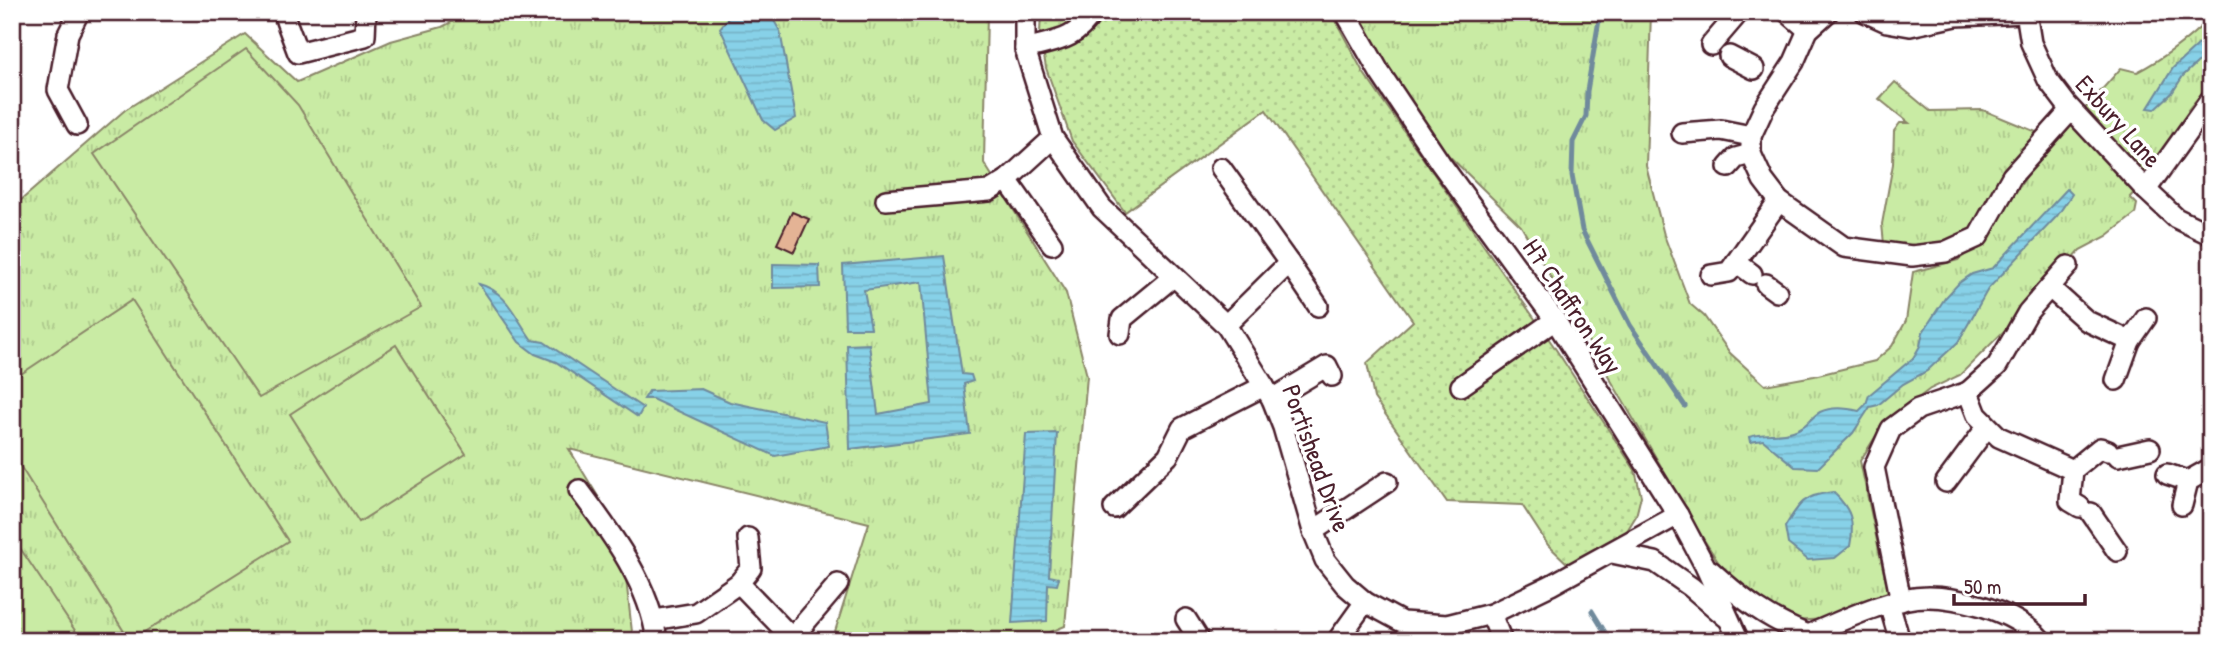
<svg xmlns="http://www.w3.org/2000/svg" width="2223" height="653" viewBox="0 0 2223 653" font-family="'Patrick Hand',sans-serif">
  <style>
    .grass { fill: url(#grass-dots); stroke: #8a8568; stroke-width: 2 }
    .park { fill: url(#park-tufts); stroke: #8a8568; stroke-width: 2 }
    .pitch { fill: #c9eba4; stroke: #8a8568; stroke-width: 2 }
    .water { fill: url(#water-rules); stroke: #6f8a9c; stroke-width: 2 }
    .lines { fill: none; stroke-linecap: round; stroke-linejoin: round }
    .stream { stroke: #6f8a9c; stroke-width: 5 }
    .building { fill: #e4b395; stroke: #4a1f2b; stroke-width: 2 }
    .minor-casing { stroke: #4a1f2b; stroke-width: 24 }
    .minor { stroke: #fff; stroke-width: 19 }
    .labels { text-anchor: middle; dominant-baseline: central; stroke-width: 7; stroke-linejoin: round; paint-order: stroke }
    .street-label { font-size: 26px; fill: #4a1f2b; stroke: #fff }
  </style>
  <defs>
    <pattern id="grass-dots" width="8" height="8" patternUnits="userSpaceOnUse" patternTransform="scale(1.75)"><rect width="8" height="8" fill="#c9eba4"/><path d="M2 2h.1M6 6h.1" fill="none" stroke="#aec98d" stroke-width="1.8" stroke-linecap="round"/></pattern>
    <pattern id="park-tufts" width="24" height="20" patternUnits="userSpaceOnUse" patternTransform="scale(1.75)"><rect width="24" height="20" fill="#c9eba4"/><path d="M3 7l-1-3M5 7V3M7 7l1-3M15 17l-1-3M17 17v-4M19 17l1-3" fill="none" stroke="#aec98d"/></pattern>
    <pattern id="water-rules" width="6" height="5" patternUnits="userSpaceOnUse" patternTransform="scale(1.75)"><rect width="6" height="5" fill="#87d1e8"/><path d="M0 2.5h6" fill="none" stroke="#76b3c7"/></pattern>
  </defs>
  <rect width="100%" height="100%" fill="#fff"/>
  <filter id="ink" filterUnits="userSpaceOnUse"><feTurbulence type="fractalNoise" baseFrequency=".0143" numOctaves="2"/><feDisplacementMap in="SourceGraphic" scale="14" xChannelSelector="R" yChannelSelector="G"/><feConvolveMatrix kernelMatrix="1 2 1 2 8 2 1 2 1" color-interpolation-filters="sRGB"/></filter>
  <g filter="url(#ink)">
    <polygon class="grass" points="1041,12 1331,12 1363,72 1553,345 1635,470 1641,496 1636,516 1625,534 1570,566 1548,545 1522,505 1447,502 1374,398 1367,363 1413,321 1266,110 1125,212 1072,141 1046,68 1040,33"/>
    <g class="park">
      <polygon points="471,12 987,12 984,163 1066,293 1087,376 1065,626 1029,641 832,641 869,523 569,449 621,534 633,641 12,641 12,208 125,110 245,34 297,82 391,41 442,27"/>
      <path d="M 1355,12 L 1651,12 L 1646,166 L 1664,235 L 1690,304 L 1704,316 L 1730,353 L 1765,385 L 1814,376 L 1875,361 L 1892,346 L 1906,321 L 1913,272 L 1958,260 L 1985,240 L 2031,169 L 2121,68 L 2137,72 C 2166,57 2188,40 2211,17 L 2211,82 L 2188,110 L 2191,116 L 2159,164 L 2130,197 L 2137,204 L 2135,214 L 2107,236 L 2080,250 L 2047,288 L 1960,375 L 1930,389 L 1883,425 L 1860,461 L 1889,597 L 1829,619 L 1790,621 L 1762,609 L 1724,571 L 1704,540 L 1521,226 L 1440,147 L 1366,36 Z"/>
      <polygon points="1895,82 1930,111 1983,110 2036,132 2014,160 1973,229 1936,247 1910,248 1884,244 1882,224 1893,164 1894,131 1900,123 1909,123 1879,99"/>
    </g>
    <g class="pitch">
      <polygon points="246,49 298,105 421,307 259,398 94,154"/>
      <polygon points="132,300 288,541 130,641 12,453 12,380"/>
      <polygon points="396,345 466,454 359,522 290,414"/>
      <polygon points="12,536 82,641 12,641"/>
    </g>
    <g class="water">
      <polygon points="733,12 769,12 780,31 796,118 775,130 763,120 720,28"/>
      <polygon points="2211,33 2211,50 2183,76 2172,93 2155,109 2148,108 2173,68"/>
      <path d="M 2067,189 L 2072,194 L 2057,216 L 1988,289 L 1958,342 L 1927,371 L 1903,384 L 1878,405 L 1870,407 L 1853,433 L 1818,468 L 1795,467 L 1763,440 L 1750,442 L 1749,437 C 1763,432 1779,436 1793,431 C 1809,426 1809,418 1820,412 C 1832,406 1847,408 1859,411 L 1866,404 L 1869,395 L 1913,358 L 1920,346 L 1923,332 L 1945,298 L 1959,283 L 1972,274 L 1993,268 Z"/>
      <polygon points="944,256 962,374 971,375 973,381 964,384 970,434 850,449 847,345 869,344 878,414 932,404 921,282 864,290 871,328 845,328 843,265"/>
      <polygon points="773,264 819,265 820,287 773,288"/>
      <path d="M 479,284 C 507,291 516,319 532,340 L 544,342 L 643,408 L 638,417 L 556,362 L 535,354 L 519,342 Z"/>
      <polygon points="701,389 730,402 825,422 829,446 775,456 652,399 644,399 649,391"/>
      <polygon points="1057,433 1049,576 1059,578 1057,585 1048,584 1047,621 1012,623 1026,434"/>
      <path d="M 1833,492 C 1851,509 1855,521 1850,546 L 1835,558 L 1808,560 L 1788,544 L 1785,527 C 1799,503 1804,495 1833,492 Z"/>
    </g>
    <g class="lines">
      <g class="stream">
        <polyline points="1595,12 1599,20 1587,91 1586,116 1573,142 1572,175 1582,230 1630,325 1685,406"/>
        <polyline points="1592,611 1606,634 1615,641"/>
      </g>
    </g>
    <polygon class="building" points="792,212 809,219 794,252 777,244"/>
    <g class="lines">
      <g class="minor-casing">
        <g id="minor">
          <polyline points="1025,12 1025,49 1053,138 1102,208 1226,325 1272,399 1283,427 1313,531 1325,560 1345,585 1365,602 1402,622 1447,625 1491,614 1551,585 1678,515"/>
          <polyline points="1345,12 1380,73 1441,164 1555,320 1678,515 1705,566 1739,641"/>
          <polyline points="1787,12 1808,30"/>
          <polyline points="1828,12 1808,30 1794,62 1764,108 1751,136 1751,154 1763,180 1779,201 1844,247 1912,256 1945,252 1978,237 2012,176 2071,110"/>
          <polyline points="1865,12 1887,22 1910,26 1956,16 2026,13"/>
          <polyline points="2026,12 2031,43 2048,80 2067,105 2146,190 2176,218 2211,235"/>
          <polyline points="286,21 298,53 365,36 366,12"/>
          <polyline points="1711,45 1735,17"/>
          <path d="M 1025,49 C 1057,40 1074,42 1093,12"/>
          <polyline points="1729,56 1754,69"/>
          <polyline points="77,125 58,90 68,34 79,12"/>
          <polyline points="1682,133 1721,130 1751,136"/>
          <polyline points="1728,167 1736,158 1751,154"/>
          <polyline points="1221,168 1289,263 1226,325"/>
          <polyline points="1007,180 1052,244"/>
          <polyline points="2146,190 2211,99"/>
          <polyline points="886,200 989,191 1007,180 1053,138"/>
          <polyline points="1736,262 1752,274"/>
          <polyline points="1289,263 1318,306"/>
          <polyline points="1711,275 1729,272 1779,201"/>
          <polyline points="1766,284 1777,292"/>
          <polyline points="2050,288 2087,321 2130,341"/>
          <polyline points="1120,334 1122,319 1173,277"/>
          <polyline points="2116,380 2130,341 2146,318"/>
          <polyline points="1461,386 1555,320"/>
          <polyline points="1968,392 1997,366 2028,312 2068,266"/>
          <polyline points="1272,399 1327,366 1332,376"/>
          <polyline points="2118,456 2150,449"/>
          <polyline points="2167,474 2188,481"/>
          <polyline points="1946,482 1987,427"/>
          <path d="M 579,490 C 612,534 650,585 657,641"/>
          <polyline points="2182,505 2188,481 2211,468"/>
          <polyline points="2080,507 2070,501 2073,470 2100,448 2108,451"/>
          <polyline points="1114,508 1168,456 1182,428 1264,386"/>
          <polyline points="2091,513 2117,551"/>
          <polyline points="1313,531 1387,482"/>
          <polyline points="1612,553 1655,562 1691,587 1726,617"/>
          <path d="M 1711,571 C 1744,601 1766,618 1808,635"/>
          <polyline points="739,583 751,568 748,538"/>
          <polyline points="1901,601 1874,467 1891,429 1918,409 1968,392 1977,415 1999,437 2073,470"/>
          <polyline points="1889,604 1900,641"/>
          <polyline points="1491,614 1502,641"/>
          <polyline points="1186,619 1200,641"/>
          <polyline points="654,620 696,613 739,583 792,638 838,584"/>
          <polyline points="1337,641 1365,602"/>
          <path d="M 1794,641 C 1834,625 1885,597 1928,597 C 1946,597 1965,601 1982,606 C 2004,613 2026,623 2042,641"/>
        </g>
      </g>
      <use href="#minor" class="minor"/>
    </g>
  </g>
  <g class="labels">
    <g class="street-label">
      <text transform="translate(2119 121) rotate(48)">Exbury Lane</text>
      <text transform="translate(1573 306) rotate(56)">H7 Chaffron Way</text>
      <text transform="translate(1317 458) rotate(70)">Portishead Drive</text>
    </g>
  </g>
  <rect width="2223" height="653" fill="none" stroke="#fff" stroke-width="42"/>
  <rect x="21" y="21" width="2181" height="611" fill="none" stroke="#4a1f2b" stroke-width="2.5" filter="url(#ink)"/>
  <path d="M1954 594v10h131v-10" fill="none" stroke="#4a1f2b" stroke-width="3.5"/>
  <text x="1964" y="594" font-size="21" fill="#4a1f2b" stroke="#ffffff" stroke-width="5" paint-order="stroke">50 m</text>
</svg>
